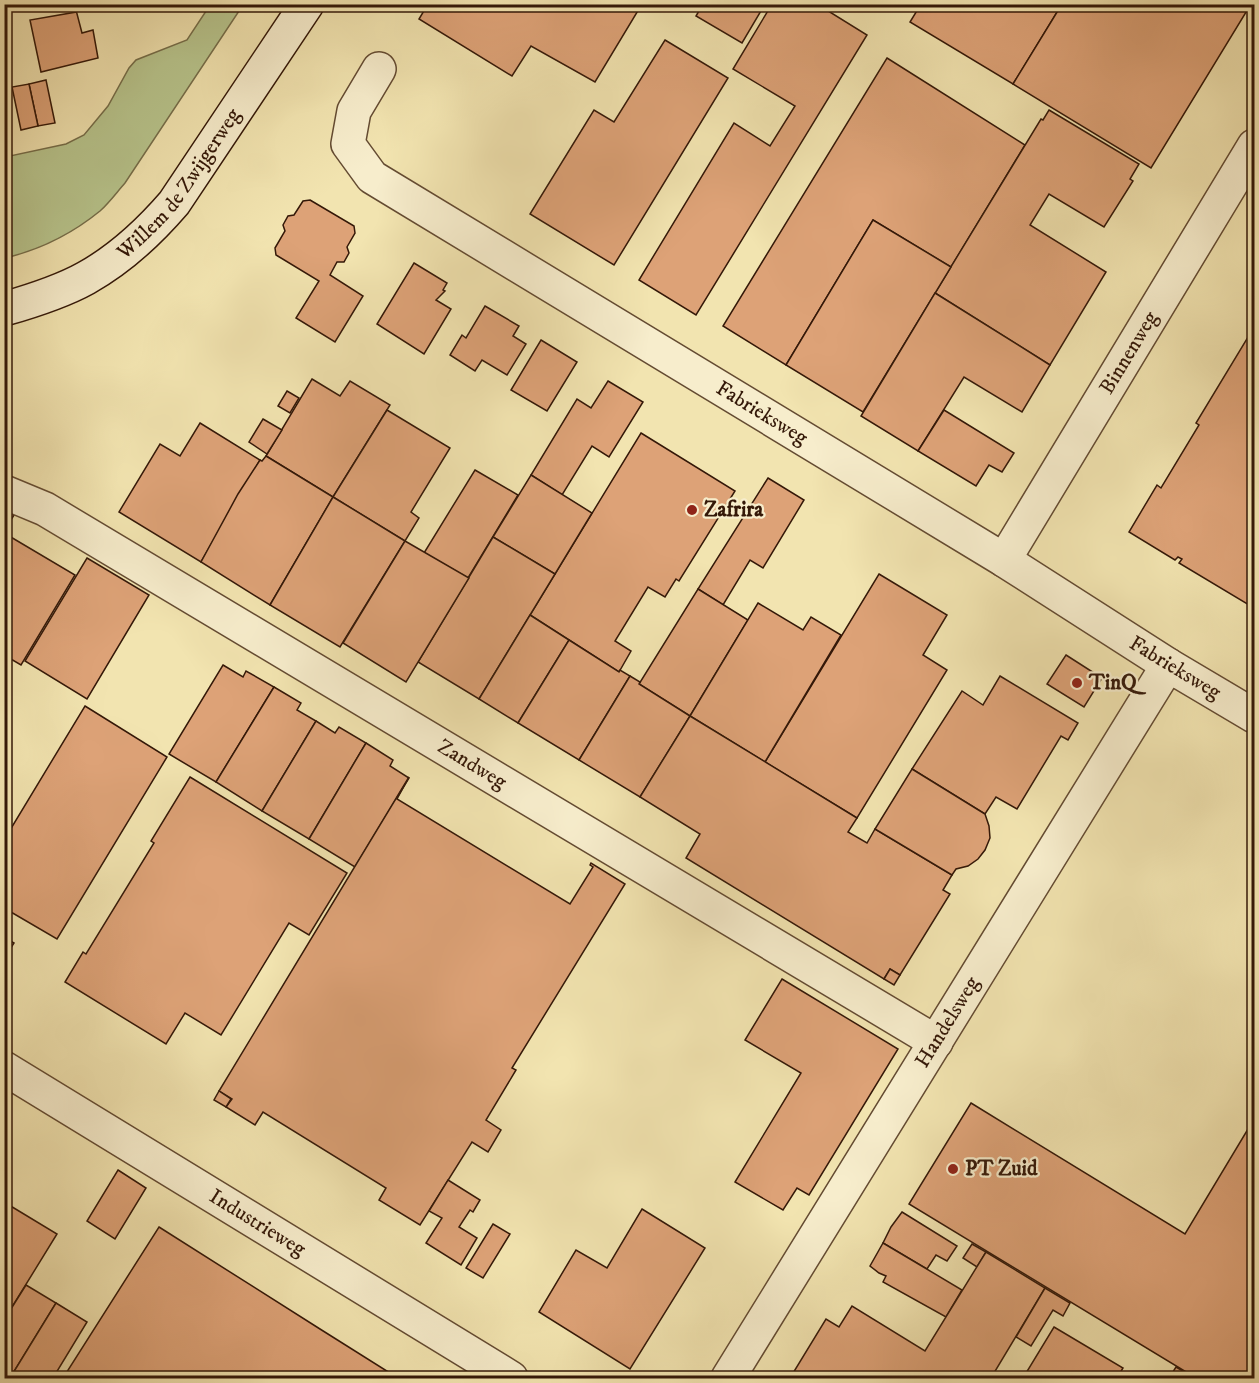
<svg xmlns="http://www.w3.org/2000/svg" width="1259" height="1383" viewBox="0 0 1259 1383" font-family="'IM FELL DW Pica',serif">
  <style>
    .green { fill: #b8c58d; stroke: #766e4a; stroke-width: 1.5 }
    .building { fill: #dda277; stroke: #341808; stroke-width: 1.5 }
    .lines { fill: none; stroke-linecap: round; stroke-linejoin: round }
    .minor-casing { stroke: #644b32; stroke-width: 36 }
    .tertiary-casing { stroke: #644b32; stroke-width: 36 }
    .secondary-casing { stroke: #341808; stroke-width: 36 }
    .minor { stroke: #f7edcc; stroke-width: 33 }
    .tertiary { stroke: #f7edcc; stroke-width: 33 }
    .secondary { stroke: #f7edcc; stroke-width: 33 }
    .poi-dot { fill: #8f2418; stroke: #f7edcc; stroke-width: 2 }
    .labels { text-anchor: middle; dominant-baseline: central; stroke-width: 4.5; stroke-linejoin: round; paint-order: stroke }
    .street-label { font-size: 21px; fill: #341808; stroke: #f7edcc }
    .poi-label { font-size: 21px; font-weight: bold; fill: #341808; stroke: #f7edcc; text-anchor: start }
  </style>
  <rect width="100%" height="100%" fill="#f2e4b0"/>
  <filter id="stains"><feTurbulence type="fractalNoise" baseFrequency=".00333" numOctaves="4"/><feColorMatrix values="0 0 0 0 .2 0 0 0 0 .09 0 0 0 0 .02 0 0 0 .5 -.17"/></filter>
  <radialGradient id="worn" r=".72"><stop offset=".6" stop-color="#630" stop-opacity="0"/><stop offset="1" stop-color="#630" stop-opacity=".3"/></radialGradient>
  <path class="green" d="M 210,5 L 243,5 L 125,183 C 117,192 109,203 100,211 C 73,233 39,250 5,258 L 5,157 L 66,144 L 84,135 L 108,106 L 129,68 L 136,60 L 187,40 Z"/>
  <g class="building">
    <polygon points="428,4 642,4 595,82 531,46 512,76 419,19"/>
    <polygon points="703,4 765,4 742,43 696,16"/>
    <polygon points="772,4 817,4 867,35 696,315 639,280 734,123 770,146 795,106 733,69"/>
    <polygon points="921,4 1062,4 1013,84 910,22"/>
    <polygon points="1062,4 1251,4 1151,168 1013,84"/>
    <polygon points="76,10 82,33 93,30 98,58 41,72 30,20 76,12"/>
    <polygon points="4,39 11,70 4,71"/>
    <polygon points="665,40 728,78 614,265 530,214 594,110 614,122"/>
    <polygon points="887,58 1025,145 951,267 873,220 786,365 723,326"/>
    <polygon points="46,80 55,123 38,126 29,84"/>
    <polygon points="29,84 38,126 21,130 12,87"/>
    <polygon points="1049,110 1139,164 1130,179 1133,181 1104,227 1049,194 1030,225 1106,272 1050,365 935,293 1041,119 1043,120"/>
    <polygon points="310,200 354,226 355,233 347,247 349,253 344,262 337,262 330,275 363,296 335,342 296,318 319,281 276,255 275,248 285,231 283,225 288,216 294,215 303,201"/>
    <polygon points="873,220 951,267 863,412 786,365"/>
    <polygon points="414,263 447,283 443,290 445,291 436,300 451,309 424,354 377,324"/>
    <polygon points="935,293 1050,365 1022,412 964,377 918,451 861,416"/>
    <polygon points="485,306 519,326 513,336 526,344 507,375 482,360 475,371 450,355 462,335 466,338"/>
    <polygon points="1254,335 1254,608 1179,563 1182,559 1178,557 1175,560 1129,532 1157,485 1161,488 1199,425 1196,423 1248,337 1252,340"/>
    <polygon points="541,340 577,362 547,411 511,390"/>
    <polygon points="312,379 340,396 350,381 390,405 333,497 266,456"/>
    <polygon points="608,381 643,402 609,457 592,446 562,495 531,475 577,399 591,408"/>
    <polygon points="287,391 299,398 290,413 278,406"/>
    <polygon points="387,410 450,448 411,512 419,518 405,541 333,497"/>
    <polygon points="944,410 1014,453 1002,472 989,465 976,486 918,451"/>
    <polygon points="263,419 282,430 267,454 249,442"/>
    <polygon points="200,423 260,460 201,562 119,512 160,444 180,456"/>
    <polygon points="641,433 735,491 679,581 676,579 665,597 648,587 615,641 631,651 619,672 530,615"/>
    <polygon points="266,456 333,497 270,605 201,562 238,494 260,460 262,461"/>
    <polygon points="475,470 518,495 468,578 424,553"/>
    <polygon points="531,475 592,513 555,574 493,537"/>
    <polygon points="768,478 804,500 763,568 750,560 723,605 698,589"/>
    <polygon points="333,497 405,541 340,647 270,605"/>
    <polygon points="4,511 14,515 4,531"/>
    <polygon points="4,533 75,575 21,665 4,655"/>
    <polygon points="493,537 555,574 479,699 418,662"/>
    <polygon points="405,541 469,578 406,682 343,643"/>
    <polygon points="87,558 149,595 87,699 25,661"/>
    <polygon points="879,574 947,615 923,655 947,670 857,818 765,762"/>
    <polygon points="698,589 748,620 690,716 639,684"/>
    <polygon points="758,603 803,630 811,617 841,635 765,762 690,716"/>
    <polygon points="530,615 569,640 518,723 479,699"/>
    <polygon points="569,640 619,672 620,670 630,676 579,760 518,723"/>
    <polygon points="1066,655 1102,678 1084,707 1047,684"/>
    <polygon points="223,665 243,677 246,671 274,687 216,782 169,754"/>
    <polygon points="630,676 640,682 639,684 690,716 640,797 579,760"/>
    <polygon points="1000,676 1078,723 1068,740 1061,736 1017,809 996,797 985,814 912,769 962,691 983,705"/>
    <polygon points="274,687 301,703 297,710 316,721 262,811 216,782"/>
    <polygon points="85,706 167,757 57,939 4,908 4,840"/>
    <polygon points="690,716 857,818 848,832 867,843 875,829 952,875 943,890 950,894 900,975 890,969 884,979 686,858 700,834 640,797"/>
    <polygon points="316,721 335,733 339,727 366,743 309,839 262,811"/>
    <polygon points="366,743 393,760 390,766 409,778 355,867 309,839"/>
    <polygon points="912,769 985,814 989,826 990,838 985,850 978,859 968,866 956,869 952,875 875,829"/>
    <polygon points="190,777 347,873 309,935 289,923 221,1035 185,1013 166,1044 65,982 83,952 86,954 154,843 151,841"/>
    <polygon points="409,777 397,799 570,904 593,867 590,865 591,863 625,884 512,1068 516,1070 486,1120 501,1130 488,1152 472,1142 420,1225 379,1200 386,1188 263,1112 255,1125 226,1107 232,1099 219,1091"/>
    <polygon points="4,937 14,943 4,959"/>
    <polygon points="890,969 900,975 894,985 884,979"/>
    <polygon points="782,979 898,1049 809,1195 797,1188 783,1210 735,1182 801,1073 745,1040"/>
    <polygon points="219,1091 231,1099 226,1107 214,1100"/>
    <polygon points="971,1103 1185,1234 1254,1119 1254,1378 1196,1378 909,1204"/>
    <polygon points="118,1170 146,1188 115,1239 87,1221"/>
    <polygon points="448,1180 480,1200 473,1212 470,1210 459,1227 477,1238 461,1265 426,1243 442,1218 429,1211"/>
    <polygon points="4,1202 57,1234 4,1320"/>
    <polygon points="642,1209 705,1248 630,1369 539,1312 576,1250 607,1268"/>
    <polygon points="902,1212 957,1246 947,1261 936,1255 927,1269 883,1243 891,1227"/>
    <polygon points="493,1224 510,1234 483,1278 466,1268"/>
    <polygon points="159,1227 320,1329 398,1378 63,1378"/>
    <polygon points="883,1243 962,1290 946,1317 883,1282 886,1276 879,1273 870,1266"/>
    <polygon points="972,1244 986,1252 977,1267 963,1258"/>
    <polygon points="986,1252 1045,1288 991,1378 790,1378 826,1319 839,1327 852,1306 925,1351"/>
    <polygon points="26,1285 56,1303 10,1378 4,1378 4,1320"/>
    <polygon points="1045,1288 1070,1303 1063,1316 1053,1310 1031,1346 1016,1337"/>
    <polygon points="56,1303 87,1322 53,1378 10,1378"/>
    <polygon points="1054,1327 1123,1368 1117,1378 1023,1378"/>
    <polygon points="1176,1367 1195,1378 1169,1378"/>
  </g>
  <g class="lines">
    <g class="minor-casing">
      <g id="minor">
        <path id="s1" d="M 379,69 L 354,111 L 348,144 L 372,177 L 1004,560 L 1168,665"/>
        <path id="s2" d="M 4,492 L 45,509 L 936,1042"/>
        <path id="s3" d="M 1004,560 L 1254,146"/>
      </g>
    </g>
    <g class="tertiary-casing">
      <g id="tertiary">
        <path id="s4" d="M 4,1068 L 511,1378"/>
        <path id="s5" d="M 728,1378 L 1168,665 L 1254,716"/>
      </g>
    </g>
    <g class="secondary-casing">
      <g id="secondary">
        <path id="s6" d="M 4,309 C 32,301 61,292 86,278 C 120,259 149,232 174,203 L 307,4"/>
      </g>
    </g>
    <use href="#minor" class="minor"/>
    <use href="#tertiary" class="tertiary"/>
    <use href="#secondary" class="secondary"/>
  </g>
  <g class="poi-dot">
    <circle cx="692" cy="510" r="6"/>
    <circle cx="1077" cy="683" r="6"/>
    <circle cx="953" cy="1169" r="6"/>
  </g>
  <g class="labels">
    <g class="street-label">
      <text stroke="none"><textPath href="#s6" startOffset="222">Willem de Zwijgerweg</textPath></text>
      <text stroke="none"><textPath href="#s3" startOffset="242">Binnenweg</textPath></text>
      <text stroke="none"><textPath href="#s1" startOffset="579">Fabrieksweg</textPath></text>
      <text transform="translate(1175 668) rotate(31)">Fabrieksweg</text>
      <text stroke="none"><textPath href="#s2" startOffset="542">Zandweg</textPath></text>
      <text stroke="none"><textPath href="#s5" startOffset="418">Handelsweg</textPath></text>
      <text stroke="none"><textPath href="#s4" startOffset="297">Industrieweg</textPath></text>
    </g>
    <g class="poi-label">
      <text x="704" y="510">Zafrira</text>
      <text x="1089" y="683">TinQ</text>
      <text x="965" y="1169">PT Zuid</text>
    </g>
  </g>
  <rect width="1259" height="1383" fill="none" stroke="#f2e4b0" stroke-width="24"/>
  <rect x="6" y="6" width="1247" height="1371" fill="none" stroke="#341808" stroke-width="3"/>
  <rect x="12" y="12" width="1235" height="1359" fill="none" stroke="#341808" stroke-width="1.5"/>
  <rect width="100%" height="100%" filter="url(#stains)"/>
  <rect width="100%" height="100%" fill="url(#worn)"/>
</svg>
